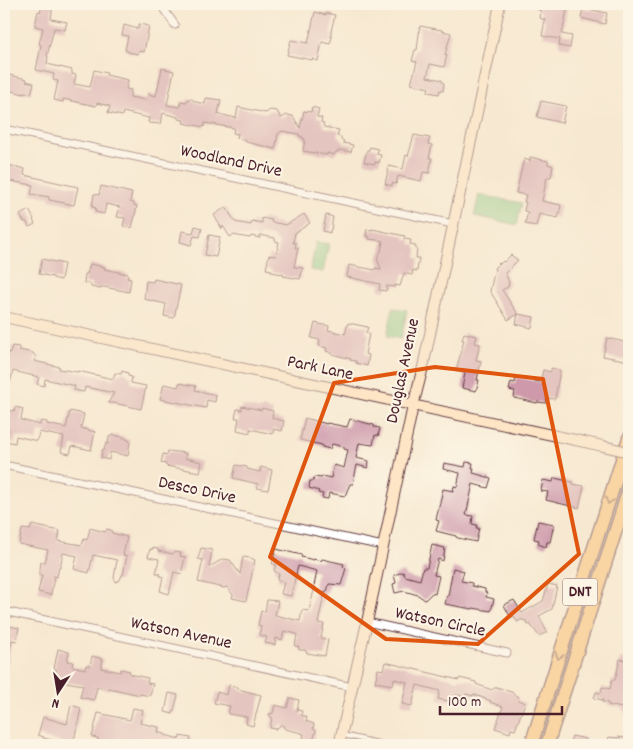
<svg xmlns="http://www.w3.org/2000/svg" width="633" height="749" viewBox="0 0 633 749" font-family="Dekko,sans-serif">
  <style>
    .green { fill: #81c681; stroke: #667256 }
    .building { fill: #cd99ab }
    .lines { fill: none; stroke-linecap: round; stroke-linejoin: round }
    .lane-casing { stroke: #643d44; stroke-width: 6 }
    .street-casing { stroke: #643d44; stroke-width: 9 }
    .secondary-casing { stroke: #643d44; stroke-width: 12 }
    .highway-casing { stroke: #643d44; stroke-width: 15 }
    .lane { stroke: #fff; stroke-width: 4 }
    .street { stroke: #fff; stroke-width: 7 }
    .secondary { stroke: #fde5c5; stroke-width: 10 }
    .highway { stroke: #fbbd6e; stroke-width: 12 }
    .secondary-bridge-casing { stroke: #643d44; stroke-width: 12; stroke-linecap: butt }
    .secondary-bridge { stroke: #fde5c5; stroke-width: 10 }
    .oneway { stroke: #9a6649 }
    .marked { fill: none; stroke: #e0560e; stroke-width: 4; stroke-linejoin: round }
    .labels { text-anchor: middle; dominant-baseline: central; stroke-width: 4; stroke-linejoin: round; paint-order: stroke }
    .shield { fill: #fcf5e5; stroke: #7f5f63; stroke-width: 1 }
    .shield-label { font-size: 16px; font-weight: bold; fill: #4a1f2b }
    .street-label { font-size: 18px; fill: #4a1f2b; stroke: #fcf5e5 }
  </style>
  <rect width="100%" height="100%" fill="#fcf5e5"/>
  <filter id="ink" filterUnits="userSpaceOnUse"><feTurbulence type="fractalNoise" baseFrequency=".02" numOctaves="2"/><feDisplacementMap in="SourceGraphic" scale="10" xChannelSelector="R" yChannelSelector="G"/><feConvolveMatrix kernelMatrix="1 2 1 2 8 2 1 2 1" color-interpolation-filters="sRGB"/></filter>
  <filter id="wash" filterUnits="userSpaceOnUse"><feTurbulence type="fractalNoise" baseFrequency=".0096" numOctaves="4" result="noise"/><feDisplacementMap in="SourceGraphic" scale="20" xChannelSelector="R" yChannelSelector="G"/><feGaussianBlur stdDeviation="1.12" result="paint"/><feColorMatrix in="noise" values="0 0 0 0 0 0 0 0 0 0 0 0 0 0 0 0 0 1.4 0 .05"/><feComposite in="paint" operator="in"/></filter>
  <g filter="url(#wash)">
    <rect width="100%" height="100%" fill="#f7e9d1"/>
    <g class="green">
      <polygon points="479,195 522,203 517,225 474,216"/>
      <polygon points="316,242 329,244 323,272 310,270"/>
      <polygon points="393,308 407,310 401,339 387,336"/>
    </g>
    <g id="blocks">
      <g class="building">
        <polygon points="43,4 53,4 51,19 67,22 65,30 54,28 47,56 48,56 47,64 72,70 72,74 76,75 74,84 90,87 94,70 107,73 106,75 128,80 126,89 131,90 130,97 146,100 148,94 156,96 162,68 174,71 167,105 180,107 181,101 186,102 190,98 196,102 205,104 206,98 221,100 218,114 236,118 238,107 266,113 270,110 277,111 281,118 287,115 293,116 300,128 304,111 311,112 312,107 319,109 317,117 322,118 321,122 323,123 324,127 339,130 337,136 341,137 341,140 344,141 343,143 353,145 351,152 340,150 335,153 334,155 327,153 327,155 303,151 305,139 302,138 303,137 299,136 299,134 282,131 278,134 275,149 246,142 246,140 237,138 238,134 233,133 234,128 205,123 204,127 183,123 184,120 178,119 178,117 163,113 161,124 149,123 148,122 149,118 123,112 122,116 108,113 110,106 97,103 96,106 63,99 63,102 54,100 58,81 53,80 54,74 36,70 41,45 39,44 43,28 35,26 38,11 40,12"/>
        <polygon points="539,4 561,4 568,5 562,34 572,36 570,48 559,46 560,39 542,36 545,20 540,18 541,11 538,10"/>
        <polygon points="583,8 607,13 605,24 581,18"/>
        <polygon points="315,12 326,15 326,13 335,15 331,31 331,37 332,37 330,44 322,42 318,61 312,59 312,60 287,55 291,40 308,43"/>
        <polygon points="139,24 149,26 144,52 139,51 138,54 128,52 128,51 125,50 128,36 122,35 124,25 138,29"/>
        <polygon points="420,26 442,30 442,31 451,33 445,55 447,55 444,67 430,64 427,77 442,80 442,82 444,83 443,91 440,90 439,94 428,92 429,88 411,84 417,62 412,61 415,50 417,50"/>
        <polygon points="5,74 27,79 26,81 34,83 31,94 24,92 24,94 4,89"/>
        <polygon points="541,101 566,106 562,123 537,117"/>
        <polygon points="414,135 430,138 428,144 432,145 429,158 432,158 429,173 423,172 421,181 398,176 396,184 392,183 392,186 385,184 389,166 403,169 406,155 408,156 409,153"/>
        <polygon points="370,147 378,149 377,154 381,155 379,163 375,162 375,164 364,162 367,150 369,150"/>
        <polygon points="530,157 548,161 548,164 553,166 551,177 547,177 542,201 561,205 558,218 539,214 536,226 525,224 528,212 524,211 526,202 524,202 526,195 516,193 524,159 530,161"/>
        <polygon points="4,164 25,169 24,175 78,187 74,205 49,200 49,197 31,194 33,185 4,180 6,175 4,174"/>
        <polygon points="101,186 132,193 130,202 134,203 134,205 137,206 132,228 123,226 125,218 117,217 120,207 106,204 104,214 95,212 96,208 92,207 94,194 99,195"/>
        <polygon points="226,207 235,222 251,225 252,221 262,223 262,218 272,220 271,222 286,225 304,214 310,223 295,233 293,243 296,243 295,248 298,248 294,267 303,268 300,279 283,276 283,274 271,272 272,270 266,269 269,255 276,256 279,242 275,241 275,238 260,235 260,238 251,236 250,238 233,235 230,237 223,226 222,229 214,215"/>
        <polygon points="29,210 34,219 33,220 35,224 29,227 26,221 24,222 20,215"/>
        <polygon points="326,215 333,217 331,230 330,230 330,233 323,231"/>
        <polygon points="195,226 202,228 200,237 194,236 191,245 180,242 182,231 193,233"/>
        <polygon points="367,229 372,230 372,229 405,236 404,239 411,240 410,244 415,245 415,247 416,247 416,249 417,249 416,258 419,258 417,271 413,270 412,275 404,273 400,286 395,285 395,287 387,286 386,291 379,290 380,284 347,277 349,265 375,270 375,268 381,269 377,258 381,251 383,241 369,239 370,237 366,236"/>
        <polygon points="209,235 220,237 216,257 205,255"/>
        <polygon points="511,255 518,260 505,273 509,282 508,287 502,290 518,314 508,320 490,291 495,269 494,268 499,263 500,264 503,261 504,262"/>
        <polygon points="42,259 64,264 61,280 53,278 53,277 39,274"/>
        <polygon points="90,264 105,267 104,269 128,274 127,278 131,279 129,292 104,287 100,287 100,289 91,287 91,284 84,283 85,274 87,274"/>
        <polygon points="154,279 181,285 174,318 164,316 166,304 144,299 146,281 153,282"/>
        <polygon points="518,314 534,317 532,328 516,324"/>
        <polygon points="315,323 329,326 328,330 345,334 348,323 368,327 366,333 369,334 365,354 369,355 367,366 356,363 356,361 350,360 351,359 332,354 332,353 326,351 327,348 319,346 320,340 311,338"/>
        <polygon points="464,333 477,336 475,343 480,344 476,360 481,361 477,380 479,380 476,391 462,388 465,373 456,371 464,340 462,340"/>
        <polygon points="607,338 629,343 629,361 603,356"/>
        <polygon points="12,346 19,347 19,350 33,353 36,357 34,361 60,367 59,369 78,372 78,371 113,379 115,373 121,374 122,371 128,373 128,376 132,377 131,383 146,386 141,409 114,403 108,403 114,393 85,387 84,392 74,390 75,386 45,379 44,386 37,384 39,377 13,371 10,383 4,381 4,357 7,358 8,352 10,353"/>
        <polygon points="551,368 560,370 555,399 547,398 546,403 537,402 537,403 514,398 515,391 509,390 511,382 515,383 516,377 540,382 543,370 551,372"/>
        <polygon points="179,383 196,386 195,390 216,395 215,402 207,400 206,408 160,399 164,384 178,387"/>
        <polygon points="242,406 262,410 262,408 273,411 272,418 284,421 282,431 274,429 273,434 250,429 250,433 237,430 239,418 235,418 237,409 242,410"/>
        <polygon points="15,407 23,409 21,420 40,425 41,421 47,422 47,424 66,428 70,411 84,414 81,428 95,432 91,450 72,446 70,454 61,452 64,437 39,432 37,441 16,436 15,443 6,441 9,429 4,428 4,415 5,415 6,410 14,411"/>
        <polygon points="305,418 327,424 327,423 347,427 350,419 374,425 374,427 380,428 378,436 375,435 373,445 359,443 356,458 369,461 368,468 357,465 353,484 350,484 345,496 329,493 328,499 322,498 323,494 318,493 319,491 309,488 310,481 313,481 314,477 322,478 322,476 331,478 334,465 344,468 348,450 344,449 344,447 332,444 330,449 322,447 322,445 300,440"/>
        <polygon points="113,435 123,437 130,441 128,456 110,452 109,460 101,458 102,450 104,450 106,443 108,444 109,437"/>
        <polygon points="168,451 186,453 185,458 202,462 200,472 166,466 166,464 161,463 163,454 167,455"/>
        <polygon points="466,462 473,463 472,468 474,468 473,473 491,478 488,488 473,484 466,515 473,516 472,524 477,525 476,528 479,528 476,542 458,538 456,537 456,536 436,531 439,521 436,520 443,489 453,491 454,486 457,487 460,473 443,469 444,463 465,467"/>
        <polygon points="236,465 247,467 247,469 260,472 261,467 272,470 268,490 257,488 258,484 233,478"/>
        <polygon points="554,478 573,482 572,484 584,486 579,508 546,500 548,492 541,491 543,480 553,482"/>
        <polygon points="538,521 554,524 550,542 547,542 546,547 538,544 539,540 534,539"/>
        <polygon points="32,525 60,531 58,541 82,545 84,539 87,540 90,528 105,532 107,529 111,530 112,533 127,537 123,555 127,556 123,575 122,575 120,580 116,582 114,578 117,560 93,555 89,573 74,569 77,556 63,553 60,568 59,567 57,577 54,576 51,595 38,592 42,575 39,575 41,562 45,562 48,550 19,544 22,529 30,530"/>
        <polygon points="432,545 445,548 443,561 438,559 434,575 439,576 435,594 432,593 425,600 418,595 404,591 395,593 393,584 396,583 394,575 403,572 405,576 420,580 423,568 427,568"/>
        <polygon points="152,548 158,549 158,551 173,554 174,552 181,553 180,556 185,557 181,574 174,572 169,594 160,591 163,577 160,576 160,574 156,573 159,559 148,557 150,549 152,550"/>
        <polygon points="201,548 212,550 209,567 223,559 230,560 240,574 243,557 251,558 255,560 246,601 232,598 233,595 227,587 224,588 198,582 203,560 198,559"/>
        <polygon points="276,549 302,555 301,557 314,560 314,559 321,561 322,559 344,564 343,567 346,568 341,585 329,584 327,592 325,592 322,604 318,623 324,624 321,638 328,640 325,656 307,653 305,650 299,650 299,647 295,646 297,634 284,631 282,640 276,638 275,645 265,643 267,637 259,635 261,626 258,625 261,611 265,612 267,600 278,601 275,615 300,621 302,610 309,611 315,586 314,586 317,571 298,566 291,596 281,594 284,582 277,580 279,574 274,571 276,564 272,564"/>
        <polygon points="453,568 464,571 461,581 472,583 472,586 485,589 485,592 487,593 486,597 494,599 491,611 473,608 472,609 445,604 447,596 448,596"/>
        <polygon points="548,584 557,586 552,609 539,616 547,632 539,636 530,624 528,625 526,620 523,621 522,619 517,622 514,616 511,618 504,605 514,600 522,613 543,601"/>
        <polygon points="4,625 19,628 16,641 12,640 7,666 4,666"/>
        <polygon points="58,649 69,652 67,661 73,662 72,666 85,669 86,665 90,666 92,656 103,659 101,668 120,672 121,669 130,671 129,674 148,678 147,683 153,684 150,696 140,694 140,695 109,688 109,690 97,687 94,700 80,697 83,685 66,682 65,684 61,684 54,682 57,670 54,669"/>
        <polygon points="620,659 629,661 629,696 628,702 629,711 624,713 622,708 608,705 608,703 602,702 603,700 594,698 596,692 601,693 602,687 610,689 612,680 615,680"/>
        <polygon points="385,662 459,680 460,678 476,682 476,684 492,690 494,688 497,688 497,687 514,693 514,695 519,697 518,700 525,703 515,730 511,729 510,733 495,728 503,707 490,702 491,701 473,694 473,696 466,694 465,697 456,695 454,702 438,699 440,691 417,685 412,706 402,704 407,682 394,679 393,685 375,682 378,669 383,670"/>
        <polygon points="229,685 238,687 238,689 261,695 253,726 246,724 247,717 228,714 230,706 214,703 217,692 227,695"/>
        <polygon points="169,693 178,695 173,714 165,712"/>
        <polygon points="290,698 299,700 297,710 302,711 301,715 307,717 306,721 314,724 313,729 316,730 312,745 302,745 304,734 302,734 302,733 285,729 282,724 276,729 270,728 272,718 269,714 273,713 275,705 287,708"/>
        <polygon points="71,705 81,708 73,745 43,738 44,737 38,735 43,717 67,724"/>
        <polygon points="133,708 143,710 140,723 159,727 158,732 165,734 165,735 180,739 180,736 191,738 190,741 196,742 196,745 145,745 145,744 133,742 132,745 122,745 109,742 108,745 98,745 98,738 92,737 98,713 130,720"/>
        <polygon points="572,736 586,739 584,745 569,745"/>
        <polygon points="609,737 618,738 618,737 626,738 624,745 607,745"/>
      </g>
    </g>
  </g>
  <g filter="url(#ink)">
    <use href="#blocks" fill-opacity="0" stroke="#643d44" stroke-width="1"/>
    <g class="lines">
      <g class="lane-casing">
        <polyline id="lane" points="343,735 387,745"/>
      </g>
      <g class="street-casing">
        <g id="street">
          <polyline points="160,4 175,25"/>
          <polyline points="4,129 453,224"/>
          <polyline points="4,465 383,546"/>
          <polyline points="4,611 352,687"/>
          <polyline points="367,622 507,653"/>
        </g>
      </g>
      <g class="secondary-casing">
        <g id="secondary">
          <polyline points="4,317 603,446"/>
          <polyline points="339,745 367,622 413,406 423,367 500,4"/>
        </g>
      </g>
      <g class="highway-casing">
        <g id="highway">
          <polyline points="531,745 629,438"/>
          <polyline points="547,745 629,489"/>
        </g>
      </g>
      <use href="#lane" class="lane"/>
      <use href="#street" class="street"/>
      <use href="#secondary" class="secondary"/>
      <use href="#highway" class="highway"/>
      <g class="secondary-bridge-casing">
        <polyline id="secondary-bridge" points="603,446 629,452"/>
      </g>
      <use href="#secondary-bridge" class="secondary-bridge"/>
    </g>
    <defs><path id="oneway-chevron" d="M-2-3.5L2.5 0L-2 3.5" fill="none" stroke-width="1.6" stroke-linecap="round" stroke-linejoin="round" transform="scale(1.25)"/></defs>
    <g class="oneway">
      <use href="#oneway-chevron" transform="translate(609 501) rotate(108)"/>
      <use href="#oneway-chevron" transform="translate(559 656) rotate(108)"/>
    </g>
  </g>
  <path d="M0 0H633V749H0ZM 435,367 L 543,379 L 579,554 L 478,644 L 386,639 L 270,557 L 334,383 Z" fill="#f7e9d1" fill-opacity=".55" fill-rule="evenodd"/>
  <path class="marked" d="M 435,367 L 543,379 L 579,554 L 478,644 L 386,639 L 270,557 L 334,383 Z"/>
  <g class="labels">
    <rect class="shield" x="562.5" y="578.5" width="35" height="27" rx="4"/>
    <g class="shield-label">
      <text x="580" y="592">DNT</text>
    </g>
    <g class="street-label">
      <text transform="translate(231 162) rotate(12)">Woodland Drive</text>
      <text transform="translate(320 369) rotate(12)">Park Lane</text>
      <text transform="translate(404 371) rotate(-78)">Douglas Avenue</text>
      <text transform="translate(197 491) rotate(12)">Desco Drive</text>
      <text transform="translate(440 623) rotate(12)">Watson Circle</text>
      <text transform="translate(181 634) rotate(12)">Watson Avenue</text>
    </g>
  </g>
  <rect width="633" height="749" fill="none" stroke="#fcf5e5" stroke-width="20"/>
  <g transform="translate(58 692) rotate(192)" stroke="#fcf5e5" stroke-width="4" paint-order="stroke">
  <path d="M0-4L9 19L0 12L-9 19Z" fill="#4a1f2b"/>
  <text y="-8" font-size="14" font-weight="bold" text-anchor="middle" fill="#4a1f2b">N</text>
  </g>
  <path d="M440 706v8h122v-8" fill="none" stroke="#4a1f2b" stroke-width="2.5"/>
  <text x="448" y="706" font-size="15" fill="#4a1f2b" stroke="#fcf5e5" stroke-width="4" paint-order="stroke">100 m</text>
</svg>
